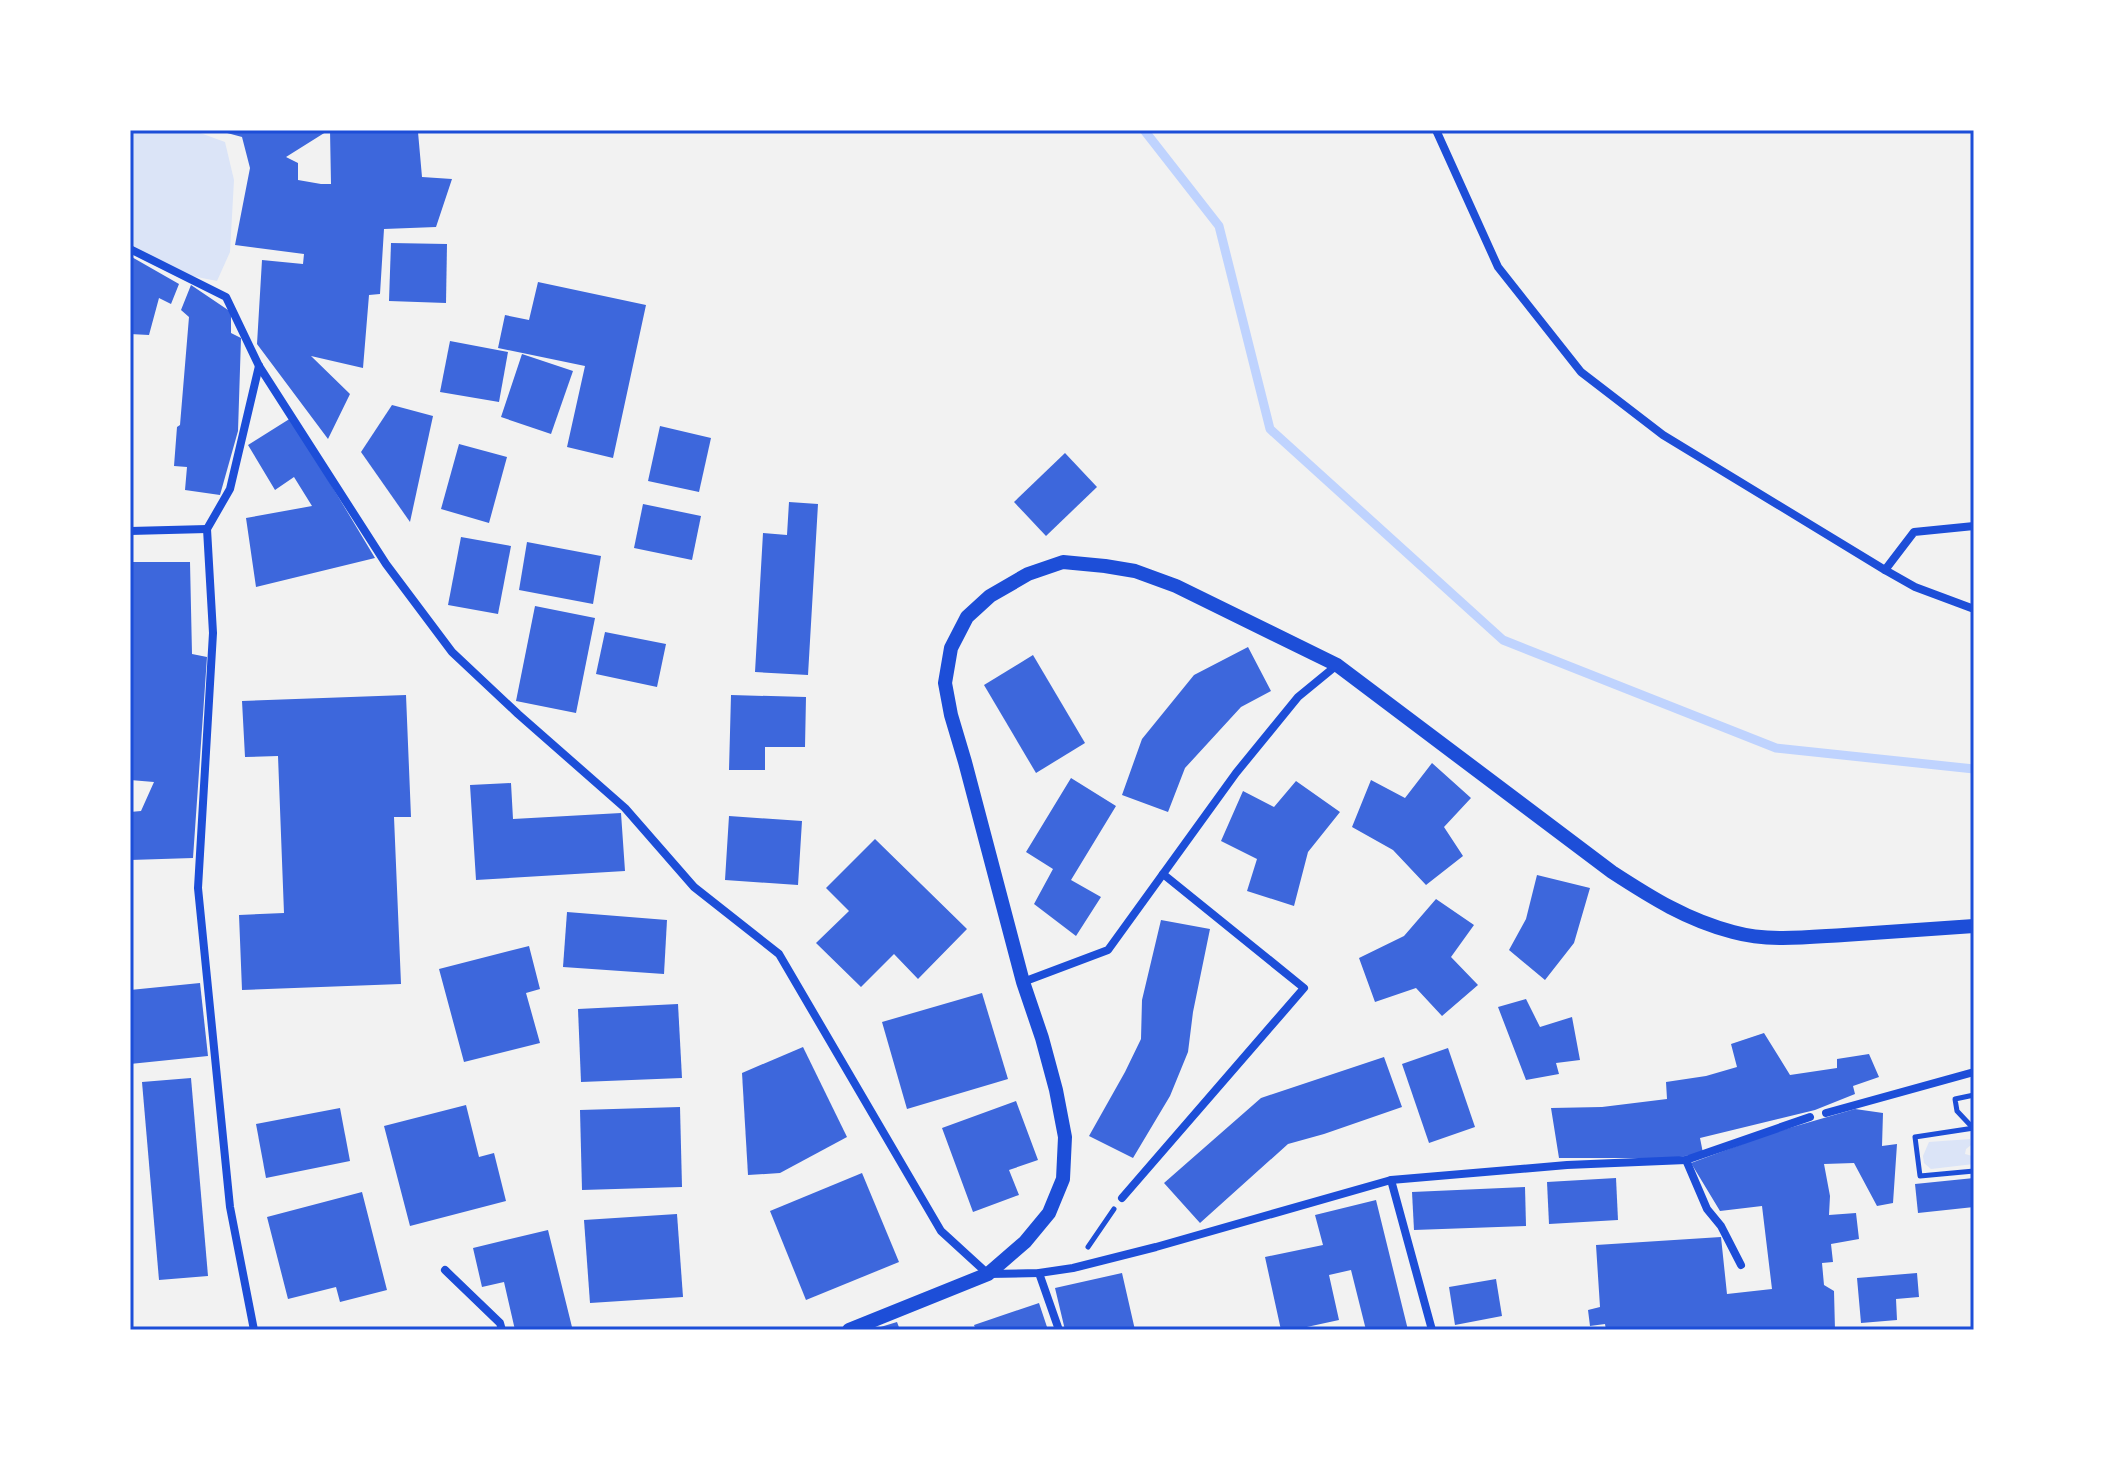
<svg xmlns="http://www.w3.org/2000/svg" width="2104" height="1460" viewBox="0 0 2104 1460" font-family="Manrope,sans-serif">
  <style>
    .green { fill: #dbe4f7 }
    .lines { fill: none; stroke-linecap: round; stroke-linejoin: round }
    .stream { stroke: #bfd3fe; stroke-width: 9 }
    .building { fill: #3d67dc }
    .path { stroke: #1d4ed8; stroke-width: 5 }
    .minor { stroke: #1d4ed8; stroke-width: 8 }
    .tertiary { stroke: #1d4ed8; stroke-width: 14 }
    .neatline { fill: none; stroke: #1d4ed8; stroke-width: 3 }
  </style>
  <rect width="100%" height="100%" fill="#f2f2f2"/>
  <g class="green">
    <polygon points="130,130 192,130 225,142 234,180 230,252 217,281 177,273 130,249"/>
    <polygon points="1970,1139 1971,1145 1966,1149 1965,1154 1972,1156 1974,1164 1931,1169 1924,1163 1923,1156 1929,1142"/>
  </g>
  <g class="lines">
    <polyline class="stream" points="1144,130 1219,226 1270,429 1503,640 1776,748 1974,769"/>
  </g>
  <g class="building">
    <polygon points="216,130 329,130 286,157 298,163 298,180 321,184 331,184 330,130 409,130 410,133 418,132 422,177 452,179 436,227 384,229 380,294 369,295 363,368 311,356 350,394 328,439 257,344 262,260 303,264 304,254 235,245 250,168 242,137"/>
    <polygon points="391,243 447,244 446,303 389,301"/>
    <polygon points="130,256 179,284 171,304 159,298 149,335 130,334"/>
    <polygon points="538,282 646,305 613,458 567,447 585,366 498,348 505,315 529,320"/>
    <polygon points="191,285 231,312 231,333 241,338 238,431 220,495 185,490 187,467 174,466 177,427 180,425 189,317 181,310"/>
    <polygon points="450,341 508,352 499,402 440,392"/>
    <polygon points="522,354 573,371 551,434 501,417"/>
    <polygon points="392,405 433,416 410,522 361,452"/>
    <polygon points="291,418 375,558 256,587 246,518 312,506 294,477 275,490 248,445"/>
    <polygon points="660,426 711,438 699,492 648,481"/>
    <polygon points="459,444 507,457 489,523 441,509"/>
    <polygon points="1065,453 1097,487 1046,536 1014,502"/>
    <polygon points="789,502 818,504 808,675 755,672 763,533 787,535"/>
    <polygon points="643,504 701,516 692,560 634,548"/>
    <polygon points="461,537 511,546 498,614 448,605"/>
    <polygon points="527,542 601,556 593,604 519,590"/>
    <polygon points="130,562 190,562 192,654 207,657 193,858 130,860 130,812 141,811 154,782 130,780"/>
    <polygon points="535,606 595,618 576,713 516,701"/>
    <polygon points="605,632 666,644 657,687 596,674"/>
    <polygon points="1248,647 1271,691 1241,707 1185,768 1168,812 1122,795 1142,739 1194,675"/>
    <polygon points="1033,655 1085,743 1036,773 984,685"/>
    <polygon points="406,695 411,817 394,817 401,984 242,990 239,915 284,913 278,756 245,757 242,701"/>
    <polygon points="731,695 806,697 805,747 765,747 765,770 729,770"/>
    <polygon points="1432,763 1471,798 1444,827 1463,856 1426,885 1393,850 1352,827 1371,780 1405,798"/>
    <polygon points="1071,778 1116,806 1071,880 1101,897 1076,936 1034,904 1053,869 1026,852"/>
    <polygon points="1296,781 1340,812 1308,852 1294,906 1247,891 1257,859 1221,841 1243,791 1274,807"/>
    <polygon points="511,783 513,819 621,813 625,871 476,880 470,785"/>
    <polygon points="729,816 802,821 798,885 725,880"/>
    <polygon points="875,839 967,929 918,979 894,954 861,987 816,943 849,911 826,888"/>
    <polygon points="1537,875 1590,888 1574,943 1545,980 1509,950 1526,919"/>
    <polygon points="1436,899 1474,925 1451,957 1478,985 1442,1016 1416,988 1375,1002 1359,958 1404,936"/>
    <polygon points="567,912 667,920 664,974 563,967"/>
    <polygon points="1161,920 1210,929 1193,1012 1188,1052 1170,1096 1133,1158 1089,1136 1125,1072 1141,1039 1142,1000"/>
    <polygon points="529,946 540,989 526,993 540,1043 464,1062 439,969"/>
    <polygon points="200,983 208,1056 130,1064 130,990"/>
    <polygon points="982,993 1008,1079 907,1109 882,1022"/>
    <polygon points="1526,999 1540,1027 1572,1017 1580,1060 1556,1063 1559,1074 1526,1080 1498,1007"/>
    <polygon points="678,1004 682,1078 581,1082 578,1009"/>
    <polygon points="1764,1033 1790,1075 1837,1068 1837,1059 1869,1054 1879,1077 1853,1086 1855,1094 1815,1110 1700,1138 1703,1153 1673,1158 1559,1158 1551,1108 1602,1107 1667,1099 1666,1082 1706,1076 1737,1067 1731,1044"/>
    <polygon points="803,1047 847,1137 780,1173 748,1175 742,1073"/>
    <polygon points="1448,1048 1475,1127 1429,1143 1402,1064"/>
    <polygon points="1384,1057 1402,1107 1324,1134 1288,1144 1200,1223 1164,1183 1261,1098"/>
    <polygon points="191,1078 208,1276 159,1280 142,1082"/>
    <polygon points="1016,1101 1038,1160 1009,1170 1019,1195 973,1212 942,1128"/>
    <polygon points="466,1105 479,1157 494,1153 506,1201 410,1226 384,1126"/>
    <polygon points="680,1107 682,1187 582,1190 580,1110"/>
    <polygon points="340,1108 350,1161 266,1178 256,1124"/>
    <polygon points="1855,1109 1883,1113 1882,1146 1897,1144 1893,1203 1877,1206 1854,1163 1824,1164 1830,1196 1829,1215 1856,1213 1859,1239 1831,1244 1833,1262 1822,1263 1824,1285 1834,1291 1835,1330 1606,1330 1605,1324 1590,1326 1588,1310 1600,1307 1596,1245 1721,1237 1727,1294 1772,1289 1762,1206 1720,1211 1691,1163 1775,1132"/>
    <polygon points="862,1173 899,1262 806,1300 770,1211"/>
    <polygon points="1616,1178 1618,1220 1549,1224 1547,1182"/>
    <polygon points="1974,1178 1974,1207 1918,1213 1915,1184"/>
    <polygon points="1525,1187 1526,1226 1414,1230 1412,1192"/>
    <polygon points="362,1192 387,1290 340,1302 336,1287 288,1299 267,1217"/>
    <polygon points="1376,1200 1408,1330 1366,1330 1351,1270 1329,1275 1339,1320 1293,1330 1281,1330 1265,1257 1323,1245 1315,1215"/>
    <polygon points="677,1214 683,1297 590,1303 584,1220"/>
    <polygon points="548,1230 572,1327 559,1330 515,1330 504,1282 482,1287 473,1248"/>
    <polygon points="1122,1273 1135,1330 1079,1330 1079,1328 1065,1330 1055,1288"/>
    <polygon points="1917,1273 1919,1297 1896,1299 1897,1320 1861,1323 1857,1278"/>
    <polygon points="1496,1279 1502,1316 1455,1325 1449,1287"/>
    <polygon points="1039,1303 1048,1330 976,1330 974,1325"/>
    <polygon points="897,1322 900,1330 874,1330 874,1329"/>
  </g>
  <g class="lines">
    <g class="path">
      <polyline points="1974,1095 1955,1099 1957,1111 1973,1128 1974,1131"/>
      <polyline points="1974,1128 1915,1137 1920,1176 1974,1171"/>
      <polyline points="1088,1247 1114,1209"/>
    </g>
    <g class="minor">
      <polyline points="1436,130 1498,267 1581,372 1663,435 1885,570 1915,587 1974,609"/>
      <polyline points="130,249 226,297 259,366 386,564 452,652 518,714 625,808 694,887 779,954 941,1231 988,1274 1039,1273 1073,1268 1156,1247 1391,1180 1567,1165 1686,1160 1810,1117"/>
      <polyline points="130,531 207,529"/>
      <polyline points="1885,570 1914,532 1974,526"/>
      <polyline points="1023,982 1108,950 1236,773 1298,697 1337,665"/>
      <polyline points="1826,1113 1974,1072"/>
      <polyline points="1686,1160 1707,1209 1721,1226 1741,1265"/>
      <polyline points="1391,1180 1432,1330"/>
      <polyline points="1122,1198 1304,988 1163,874"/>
      <polyline points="445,1270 500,1323 502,1330"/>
      <polyline points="1039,1273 1059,1330"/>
      <polyline points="254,1330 230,1207 198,888 213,633 207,529 230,489 259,366"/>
    </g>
    <path class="tertiary" d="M 849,1330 L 988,1274 L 1025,1242 L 1049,1213 L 1063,1179 L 1065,1137 L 1056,1090 L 1042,1038 L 1023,982 L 965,762 L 951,715 L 945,683 L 951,648 L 967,617 L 990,596 L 1028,574 L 1063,562 L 1105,566 L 1135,571 L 1176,586 L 1337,665 L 1612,872 C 1652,898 1687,920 1733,932 C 1769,942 1808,937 1844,935 C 1887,932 1931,929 1974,926"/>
  </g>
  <rect width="2104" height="1460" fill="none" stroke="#ffffff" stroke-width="264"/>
  <rect x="132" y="132" width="1840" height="1196" class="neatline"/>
</svg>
